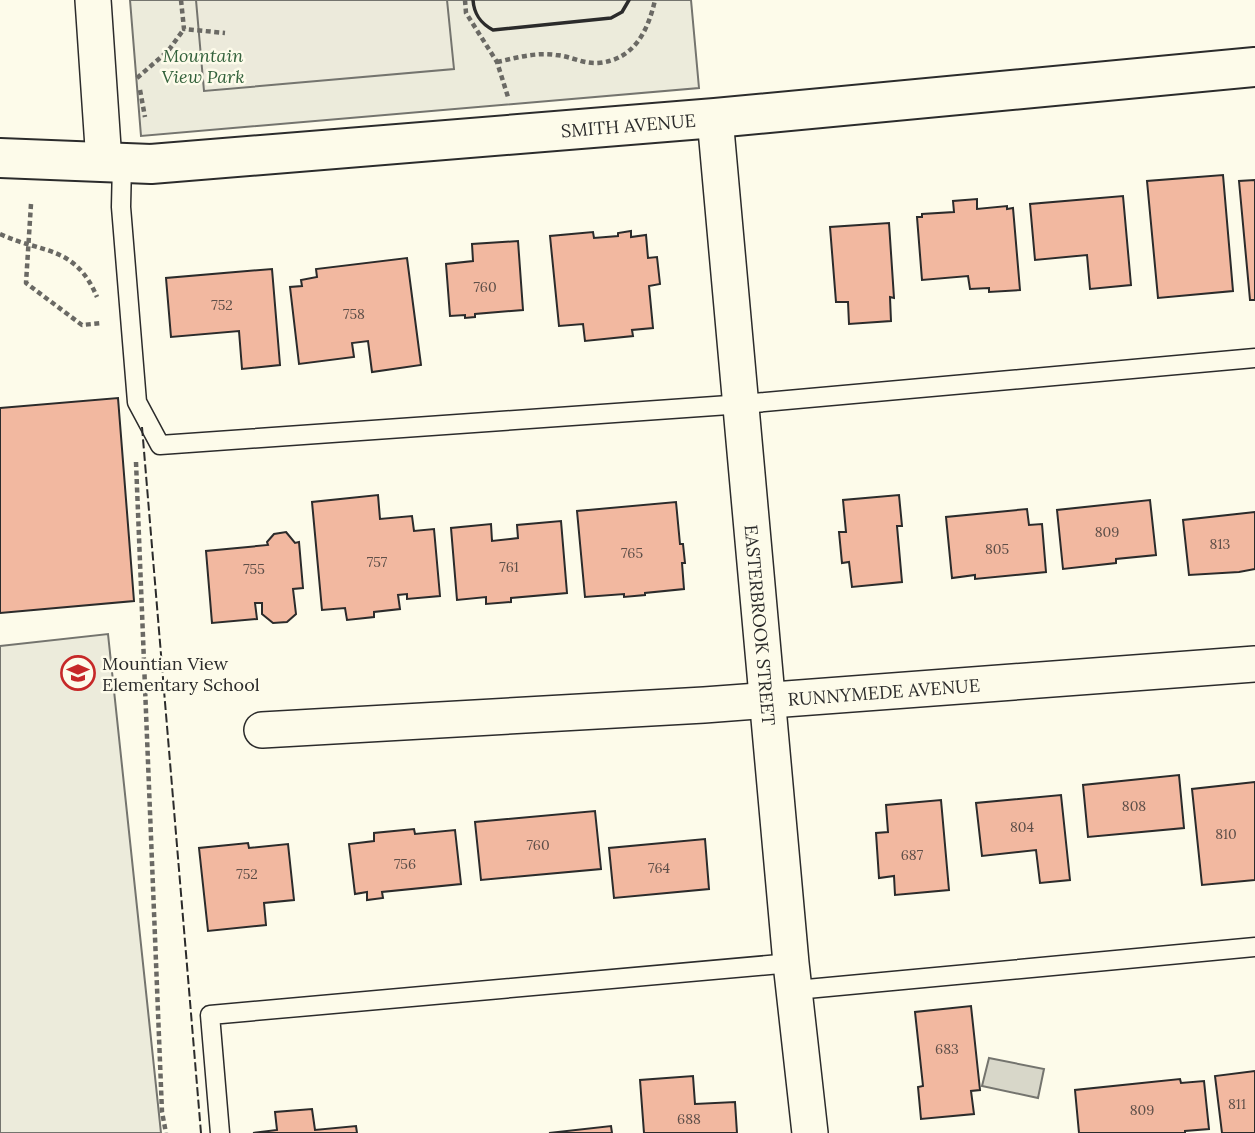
<svg xmlns="http://www.w3.org/2000/svg" width="1255" height="1133" viewBox="0 0 1255 1133" font-family="Lora,serif">
  <style>
    .green { fill: #ecebdb; stroke: #74746e; stroke-width: 2 }
    .parking { fill: #eceadb; stroke: #74746e; stroke-width: 2 }
    .water { fill: #d8d7c9; stroke: #74746e; stroke-width: 2 }
    .building { fill: #f2b8a0; stroke: #2b2b2b; stroke-width: 2 }
    .lines { fill: none; stroke-linecap: round; stroke-linejoin: round }
    .service-casing { stroke: #2b2b2b; stroke-width: 21 }
    .minor-casing { stroke: #2b2b2b; stroke-width: 38 }
    .tertiary-casing { stroke: #2b2b2b; stroke-width: 42 }
    .path { stroke: #6a6964; stroke-width: 4.5; stroke-dasharray: 5 3.5; stroke-linecap: butt }
    .service { stroke: #fdfbea; stroke-width: 18 }
    .minor { stroke: #fdfbea; stroke-width: 35 }
    .tertiary { stroke: #fdfbea; stroke-width: 38 }
    .fence { stroke: #2b2b2b; stroke-width: 2; stroke-dasharray: 9 3.5; stroke-linecap: butt }
    .wall { stroke: #2b2b2b; stroke-width: 3.5 }
    .labels { text-anchor: middle; dominant-baseline: central; stroke-width: 5; stroke-linejoin: round; paint-order: stroke }
    .number-label { font-size: 14px; fill: #5d4e48 }
    .park-label { font-size: 18px; font-style: italic; fill: #34623c; stroke: #fdfbea }
    .street-label { font-size: 18px; fill: #2b2b2b; stroke: #fdfbea }
    .poi-label { font-size: 18px; fill: #2b2b2b; stroke: #fdfbea; text-anchor: start }
  </style>
  <rect width="100%" height="100%" fill="#fdfbea"/>
  <g class="green">
    <polygon points="130,0 691,0 699,88 141,136"/>
    <polygon points="108,634 161,1133 0,1133 0,646"/>
  </g>
  <polygon class="parking" points="196,0 447,0 454,69 204,91"/>
  <polygon class="water" points="989,1058 1044,1069 1038,1098 982,1086"/>
  <g class="building">
    <polygon points="1223,175 1233,291 1158,298 1147,181"/>
    <polygon points="1255,180 1255,300 1250,300 1239,181"/>
    <polygon points="1123,196 1131,285 1090,289 1087,255 1035,260 1030,204"/>
    <polygon points="977,199 977,209 1007,206 1007,209 1013,208 1020,290 989,292 989,288 970,289 968,276 922,280 917,217 922,217 922,214 954,212 953,201"/>
    <polygon points="889,223 894,298 890,297 891,321 849,324 848,302 836,302 830,227"/>
    <polygon points="631,231 631,237 646,235 648,258 657,257 660,284 649,286 653,328 632,330 633,336 585,341 583,324 559,326 550,236 593,232 594,238 618,236 618,233"/>
    <polygon points="518,241 523,310 475,314 475,317 465,318 465,315 450,316 446,264 473,261 472,244"/>
    <polygon points="407,258 421,365 372,372 368,341 352,343 354,357 299,364 290,287 302,286 301,280 317,277 316,269"/>
    <polygon points="272,269 280,365 242,369 239,331 171,337 166,278"/>
    <polygon points="118,398 134,601 0,613 0,408"/>
    <polygon points="378,495 380,519 412,516 414,531 434,529 440,596 407,599 407,594 398,595 400,609 374,612 374,617 347,620 345,608 322,610 312,502"/>
    <polygon points="899,495 902,526 897,526 902,582 852,587 849,562 842,563 839,532 846,532 843,500"/>
    <polygon points="1150,500 1156,555 1116,559 1116,563 1063,569 1057,510"/>
    <polygon points="676,502 680,544 683,544 685,563 682,563 684,589 645,593 645,595 624,597 624,594 585,597 577,511"/>
    <polygon points="1027,509 1029,525 1042,524 1046,572 975,579 975,575 952,578 946,517"/>
    <polygon points="1255,512 1255,569 1239,572 1189,575 1183,520"/>
    <polygon points="561,521 567,593 511,598 511,602 486,604 486,597 457,600 451,528 491,524 492,541 518,538 517,525"/>
    <polygon points="286,532 295,543 299,542 303,588 293,589 296,614 287,622 273,623 262,614 262,603 255,603 257,619 212,623 206,551 268,545 267,542 274,534"/>
    <polygon points="1179,775 1184,828 1088,837 1083,785"/>
    <polygon points="1255,782 1255,880 1202,885 1192,789"/>
    <polygon points="1061,795 1070,880 1040,883 1036,850 982,856 976,803"/>
    <polygon points="941,800 949,890 895,895 894,876 879,878 876,833 888,832 886,805"/>
    <polygon points="595,811 601,869 481,880 475,822"/>
    <polygon points="414,829 415,834 455,830 461,884 382,892 383,898 367,900 367,892 355,894 349,844 374,841 374,833"/>
    <polygon points="705,839 709,889 614,898 609,848"/>
    <polygon points="248,843 249,848 288,844 294,900 264,903 266,925 208,931 199,848"/>
    <polygon points="971,1006 980,1090 971,1091 974,1114 921,1119 918,1087 923,1086 915,1012"/>
    <polygon points="1255,1071 1255,1133 1222,1133 1215,1076"/>
    <polygon points="693,1076 695,1104 735,1102 737,1133 644,1133 640,1080"/>
    <polygon points="1180,1079 1181,1083 1204,1081 1209,1129 1185,1131 1185,1133 1079,1133 1075,1090"/>
    <polygon points="312,1109 315,1130 356,1126 357,1133 253,1133 277,1130 275,1112"/>
    <polygon points="611,1126 612,1133 549,1133"/>
  </g>
  <g class="lines">
    <g class="service-casing">
      <g id="service">
        <polyline points="122,163 121,207 137,402 160,445 743,404 1255,358"/>
        <polyline points="796,990 1255,947"/>
        <polyline points="220,1133 210,1015 791,963"/>
      </g>
    </g>
    <g class="minor-casing">
      <g id="minor">
        <polyline points="93,0 104,162"/>
        <path id="s1" d="M 715,118 L 791,963 L 810,1133"/>
        <path id="s2" d="M 262,730 L 704,705 L 1255,664"/>
      </g>
    </g>
    <g class="tertiary-casing">
      <g id="tertiary">
        <path id="s3" d="M 0,158 L 151,164 L 715,118 L 1255,67"/>
      </g>
    </g>
    <g class="path">
      <polyline points="181,0 184,29 225,33"/>
      <polyline points="465,0 466,13 497,62 508,97"/>
      <path d="M 497,62 C 516,58 535,52 556,55 C 570,56 583,64 598,63 C 634,60 648,31 655,0"/>
      <polyline points="137,78 168,51 184,29"/>
      <polyline points="140,90 145,117"/>
      <polyline points="31,204 26,283 82,325 102,323"/>
      <path d="M 0,234 C 43,254 75,245 97,297"/>
      <polyline points="136,462 162,1112 166,1133"/>
    </g>
    <use href="#service" class="service"/>
    <use href="#minor" class="minor"/>
    <use href="#tertiary" class="tertiary"/>
    <polyline class="fence" points="142,427 201,1133"/>
    <path class="wall" d="M 473,0 C 474,14 480,23 493,30 L 611,18 L 622,12 L 629,0"/>
  </g>
  <defs>
    <g id="school-ring" transform="scale(1.75)"><circle r="9.5" fill="#fdfbea" stroke="#c62828" stroke-width="1.5"/><path d="M0-5L7-2L0 1L-7-2ZM-4 1L0 2.5L4 1V4Q0 6-4 4Z" fill="#c62828"/></g>
  </defs>
  <g fill-rule="evenodd">
    <use href="#school-ring" x="78" y="673"/>
  </g>
  <g class="labels">
    <g class="number-label">
      <text x="485" y="287">760</text>
      <text x="222" y="305">752</text>
      <text x="354" y="314">758</text>
      <text x="1107" y="532">809</text>
      <text x="1220" y="544">813</text>
      <text x="997" y="549">805</text>
      <text x="632" y="553">765</text>
      <text x="377" y="562">757</text>
      <text x="509" y="567">761</text>
      <text x="254" y="569">755</text>
      <text x="1134" y="806">808</text>
      <text x="1022" y="827">804</text>
      <text x="1226" y="834">810</text>
      <text x="538" y="845">760</text>
      <text x="912" y="855">687</text>
      <text x="405" y="864">756</text>
      <text x="659" y="868">764</text>
      <text x="247" y="874">752</text>
      <text x="947" y="1049">683</text>
      <text x="1237" y="1104">811</text>
      <text x="1142" y="1110">809</text>
      <text x="689" y="1119">688</text>
    </g>
    <g class="park-label">
      <text x="203" y="55">Mountain<tspan x="203" dy="21">View Park</tspan></text>
    </g>
    <g class="street-label">
      <text stroke="none"><textPath href="#s3" startOffset="630">SMITH AVENUE</textPath></text>
      <text stroke="none"><textPath href="#s1" startOffset="509">EASTERBROOK STREET</textPath></text>
      <text stroke="none"><textPath href="#s2" startOffset="623">RUNNYMEDE AVENUE</textPath></text>
    </g>
    <g class="poi-label">
      <text x="102" y="663">Mountian View<tspan x="102" dy="21">Elementary School</tspan></text>
    </g>
  </g>
</svg>
